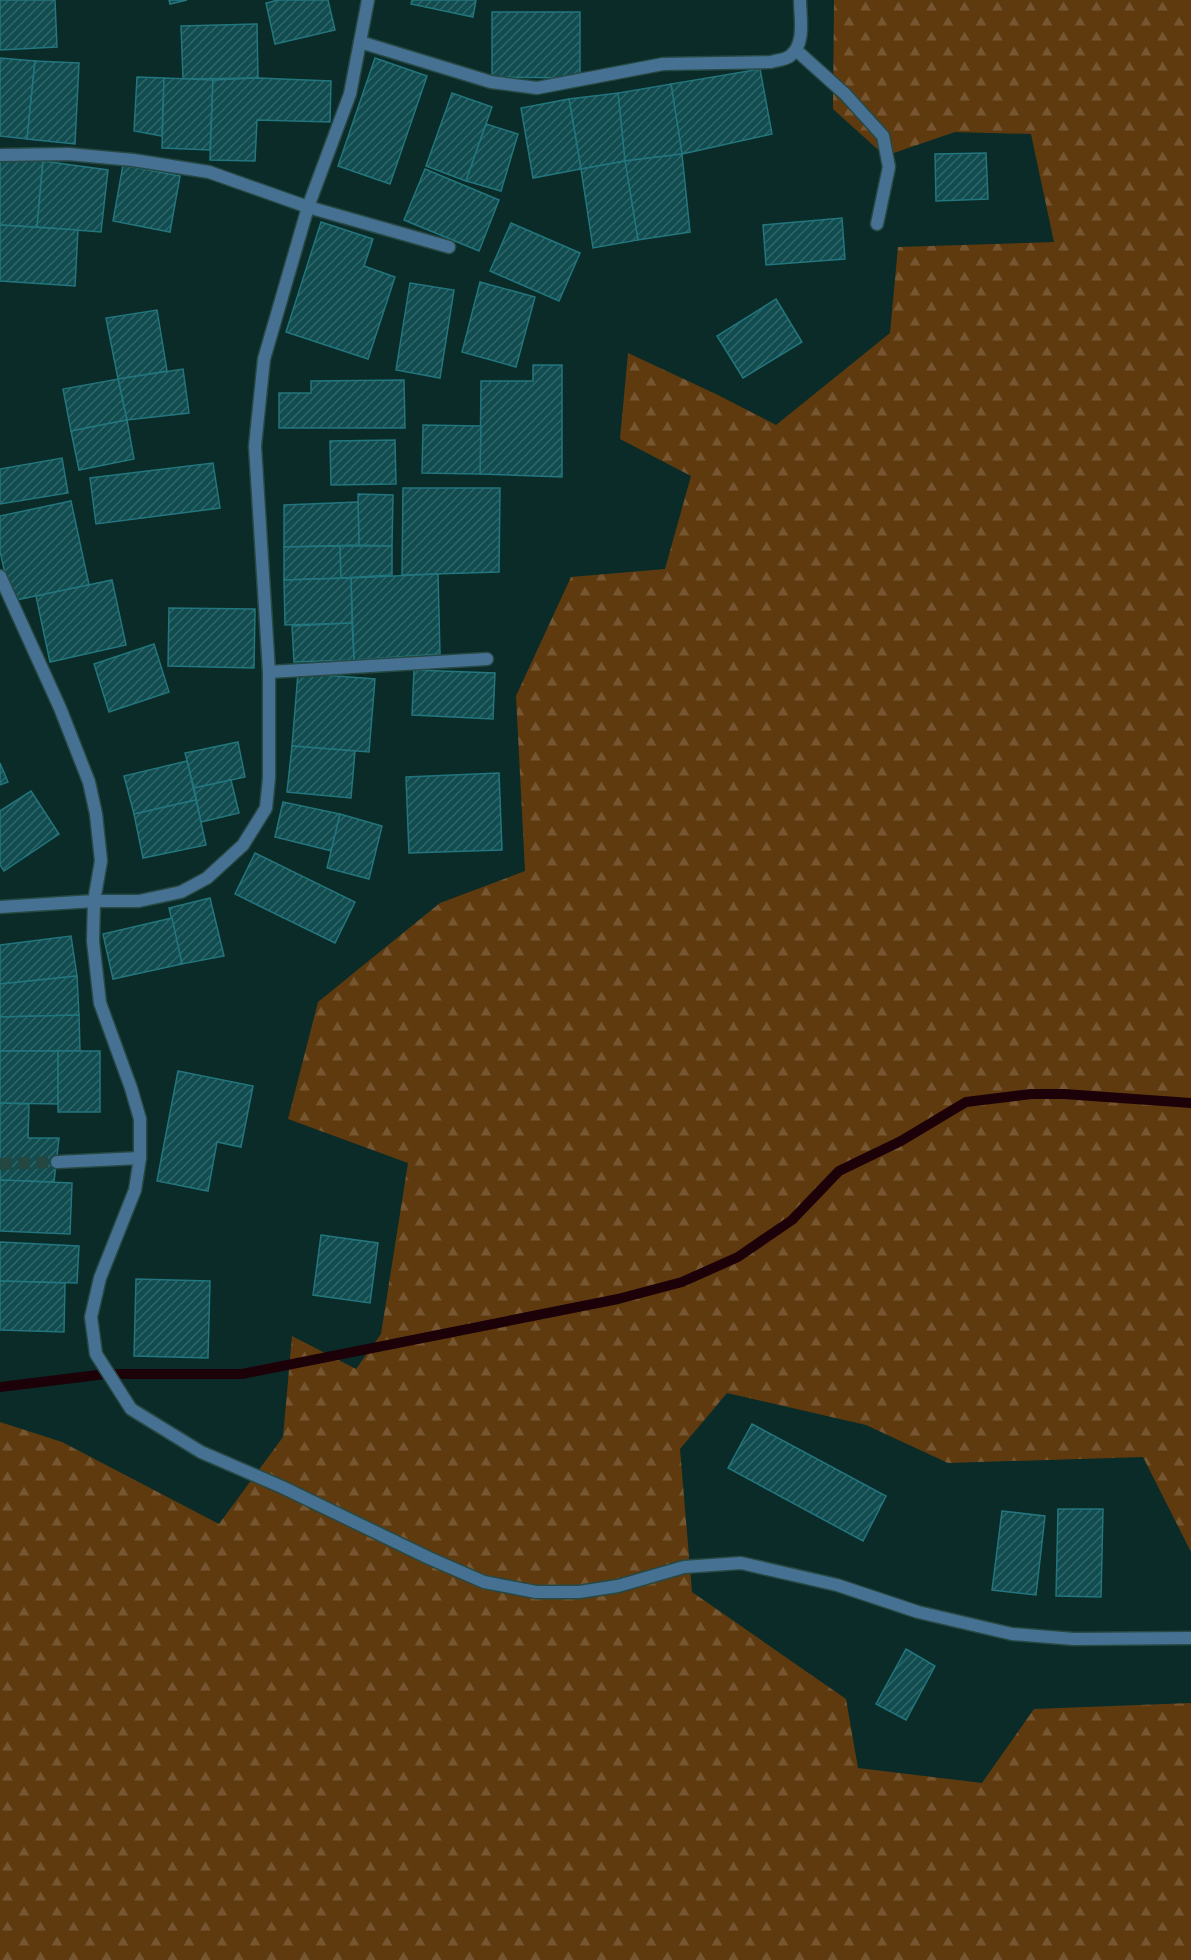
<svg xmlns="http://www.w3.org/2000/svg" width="1191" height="1960" viewBox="0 0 1191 1960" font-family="Rubik,sans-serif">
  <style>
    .forest { fill: url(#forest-firs) }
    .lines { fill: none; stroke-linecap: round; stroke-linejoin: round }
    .stream { stroke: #1d0109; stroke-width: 10 }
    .building { fill: url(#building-hatch); stroke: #23767d; stroke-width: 1.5 }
    .street-tunnel { stroke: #244742; stroke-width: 12; stroke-dasharray: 12 6; stroke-linecap: butt }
    .lane-casing { stroke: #264944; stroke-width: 15 }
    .street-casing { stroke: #264944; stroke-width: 15 }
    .lane { stroke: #477192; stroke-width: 12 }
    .street { stroke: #477192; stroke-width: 12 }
  </style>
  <defs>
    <pattern id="forest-firs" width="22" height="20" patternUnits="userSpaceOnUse" patternTransform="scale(1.5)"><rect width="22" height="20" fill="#603a0f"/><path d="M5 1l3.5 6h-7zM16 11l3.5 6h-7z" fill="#755631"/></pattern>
    <pattern id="building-hatch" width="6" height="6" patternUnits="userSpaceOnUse" patternTransform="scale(1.5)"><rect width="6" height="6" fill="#114c51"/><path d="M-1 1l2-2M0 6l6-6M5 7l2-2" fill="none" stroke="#316669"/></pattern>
  </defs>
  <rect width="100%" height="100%" fill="#0a2b27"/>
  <polygon class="forest" points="834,0 1191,0 1191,1552 1143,1457 948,1463 866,1425 727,1393 680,1449 692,1592 846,1699 858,1768 982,1783 1034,1709 1191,1703 1191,1960 0,1960 0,1422 62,1442 219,1524 283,1437 292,1336 356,1369 381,1334 408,1163 288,1119 318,1002 440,903 525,871 516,696 571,577 665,569 691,476 620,439 628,353 718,395 776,425 890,333 898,247 1054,242 1031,134 955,132 885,156 833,109"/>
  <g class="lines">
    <polyline class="stream" points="0,1387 106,1374 242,1374 618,1299 682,1282 738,1257 792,1220 839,1171 901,1141 966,1102 1031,1094 1064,1094 1191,1103"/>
  </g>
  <g class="building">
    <polygon points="0,0 55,0 57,47 0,50"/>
    <polygon points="169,0 187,0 170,4"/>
    <polygon points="278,0 328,0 335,30 275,44 266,3"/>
    <polygon points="412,0 476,0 473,17 411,4"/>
    <polygon points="492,12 580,12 580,78 492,77"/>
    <polygon points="257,24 258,78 183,79 181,26"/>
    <polygon points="0,58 35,61 27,139 0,136"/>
    <polygon points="375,58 427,76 390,184 338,166"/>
    <polygon points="35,61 79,63 75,144 27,139"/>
    <polygon points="760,69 772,134 682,154 671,84"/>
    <polygon points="137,77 164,78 162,136 134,131"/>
    <polygon points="164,78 213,80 210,150 162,148"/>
    <polygon points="258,78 331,81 330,122 257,120 255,161 210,160 213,80"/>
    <polygon points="671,84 682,154 625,161 618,93"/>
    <polygon points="452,93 492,107 466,181 426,166"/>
    <polygon points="618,93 625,161 581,169 569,99"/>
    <polygon points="569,99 581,169 533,178 521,108"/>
    <polygon points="486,124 518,134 501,191 466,181"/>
    <polygon points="986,153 988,199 936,201 935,154"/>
    <polygon points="682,154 690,232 638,240 625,161"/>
    <polygon points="0,158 43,161 37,227 0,225"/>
    <polygon points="43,161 108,170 101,232 37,227"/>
    <polygon points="625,161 638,240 593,248 581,169"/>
    <polygon points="123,165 180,176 170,232 113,221"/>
    <polygon points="425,169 499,200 479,251 404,220"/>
    <polygon points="842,218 845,259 766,265 763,225"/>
    <polygon points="321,222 373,239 364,266 395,277 368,359 286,332"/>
    <polygon points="511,223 580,253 559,301 490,271"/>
    <polygon points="0,225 78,230 75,286 0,281"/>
    <polygon points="480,282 535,297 516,367 462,352"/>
    <polygon points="410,283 454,290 440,378 396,370"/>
    <polygon points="776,299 802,342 743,378 717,336"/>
    <polygon points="157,310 167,371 118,379 106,318"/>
    <polygon points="533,365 562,365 562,477 480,474 481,381 533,381"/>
    <polygon points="183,369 189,413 127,420 118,379"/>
    <polygon points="118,379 127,420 71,431 63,389"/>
    <polygon points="404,380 405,428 279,428 279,393 311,393 311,381"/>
    <polygon points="127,420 134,459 79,470 71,431"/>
    <polygon points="423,425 481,426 480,474 422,473"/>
    <polygon points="395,440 396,484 331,485 330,441"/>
    <polygon points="62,458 68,493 0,504 0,469"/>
    <polygon points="213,463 220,508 96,524 90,478"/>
    <polygon points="403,488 500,488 499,572 402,575"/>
    <polygon points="358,494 393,495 392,546 359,545"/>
    <polygon points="71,501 89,585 11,601 0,551 0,516"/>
    <polygon points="358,502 359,545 284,547 284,505"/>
    <polygon points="340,546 341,578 284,580 284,547"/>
    <polygon points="340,546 392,546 392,575 341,578"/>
    <polygon points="438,574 440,654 354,660 351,578"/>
    <polygon points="351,578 352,623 285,625 284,580"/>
    <polygon points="112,580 126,645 50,662 36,596"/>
    <polygon points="169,608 255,609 254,668 168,666"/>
    <polygon points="352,623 354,660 294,662 292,626"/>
    <polygon points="154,644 169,692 109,712 94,664"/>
    <polygon points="414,670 495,673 493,719 412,715"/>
    <polygon points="298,673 375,679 369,752 292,746"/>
    <polygon points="238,742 245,777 194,788 185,753"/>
    <polygon points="292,746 355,751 351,798 287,792"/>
    <polygon points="187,761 196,800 134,814 124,776"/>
    <polygon points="0,763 8,782 0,785"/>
    <polygon points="499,773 502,850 409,853 406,777"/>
    <polygon points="231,780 239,813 201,822 194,788"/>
    <polygon points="31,791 59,834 4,871 0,865 0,811"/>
    <polygon points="196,800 206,845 143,858 134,814"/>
    <polygon points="283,802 340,814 332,851 275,837"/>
    <polygon points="340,814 382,826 369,879 327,868"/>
    <polygon points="255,853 355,902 335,943 235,894"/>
    <polygon points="210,898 224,956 182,964 169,908"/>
    <polygon points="172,918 182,964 113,979 103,934"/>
    <polygon points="71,936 77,976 0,984 0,945"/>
    <polygon points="77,976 79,1015 0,1017 0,984"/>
    <polygon points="79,1015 80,1051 0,1051 0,1017"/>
    <polygon points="0,1051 58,1051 58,1104 0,1103"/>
    <rect x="58" y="1051" width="42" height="61"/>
    <polygon points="178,1071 253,1086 241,1147 217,1142 208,1191 157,1181"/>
    <polygon points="0,1103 29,1104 28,1138 59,1138 54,1182 0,1180"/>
    <polygon points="0,1180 72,1183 70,1234 0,1231"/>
    <polygon points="321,1235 378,1243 370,1303 313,1295"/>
    <polygon points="0,1242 79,1246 77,1283 0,1281"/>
    <polygon points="136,1279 210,1281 208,1358 134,1356"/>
    <polygon points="0,1281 65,1283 64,1332 0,1330"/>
    <polygon points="752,1424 886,1496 863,1541 728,1468"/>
    <polygon points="1058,1509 1103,1509 1101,1597 1056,1596"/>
    <polygon points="1002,1511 1045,1516 1036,1595 992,1590"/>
    <polygon points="906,1649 935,1666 906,1720 876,1704"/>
  </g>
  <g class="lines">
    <polyline class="street-tunnel" points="0,1164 57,1162"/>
    <g class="lane-casing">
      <polyline id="lane" points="796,50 845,94 883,136 889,167 877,224"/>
    </g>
    <g class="street-casing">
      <g id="street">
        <polyline points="368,0 350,94 308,207 264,359 255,446 269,672 269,778 266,808 243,845 207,878 181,892 139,901 94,901 93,941 100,1003 131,1088 140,1119 140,1158 135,1190 100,1278 91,1317 96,1354 131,1409 201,1452 282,1487 429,1558 484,1582 536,1592 579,1592 618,1586 684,1567 741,1563 837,1585 918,1612 1012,1634 1074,1639 1191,1638"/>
        <path d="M 360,42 L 491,82 L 537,88 L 663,64 L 771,62 C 777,60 785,60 790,56 C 806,44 800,17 800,0"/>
        <polyline points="0,155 68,154 133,160 209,172 308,207 449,247"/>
        <polyline points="0,576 60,708 89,782 96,814 101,861 94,901 0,907"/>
        <polyline points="269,672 487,659"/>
        <polyline points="57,1162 140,1158"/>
      </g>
    </g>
    <use href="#lane" class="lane"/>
    <use href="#street" class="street"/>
  </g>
</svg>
